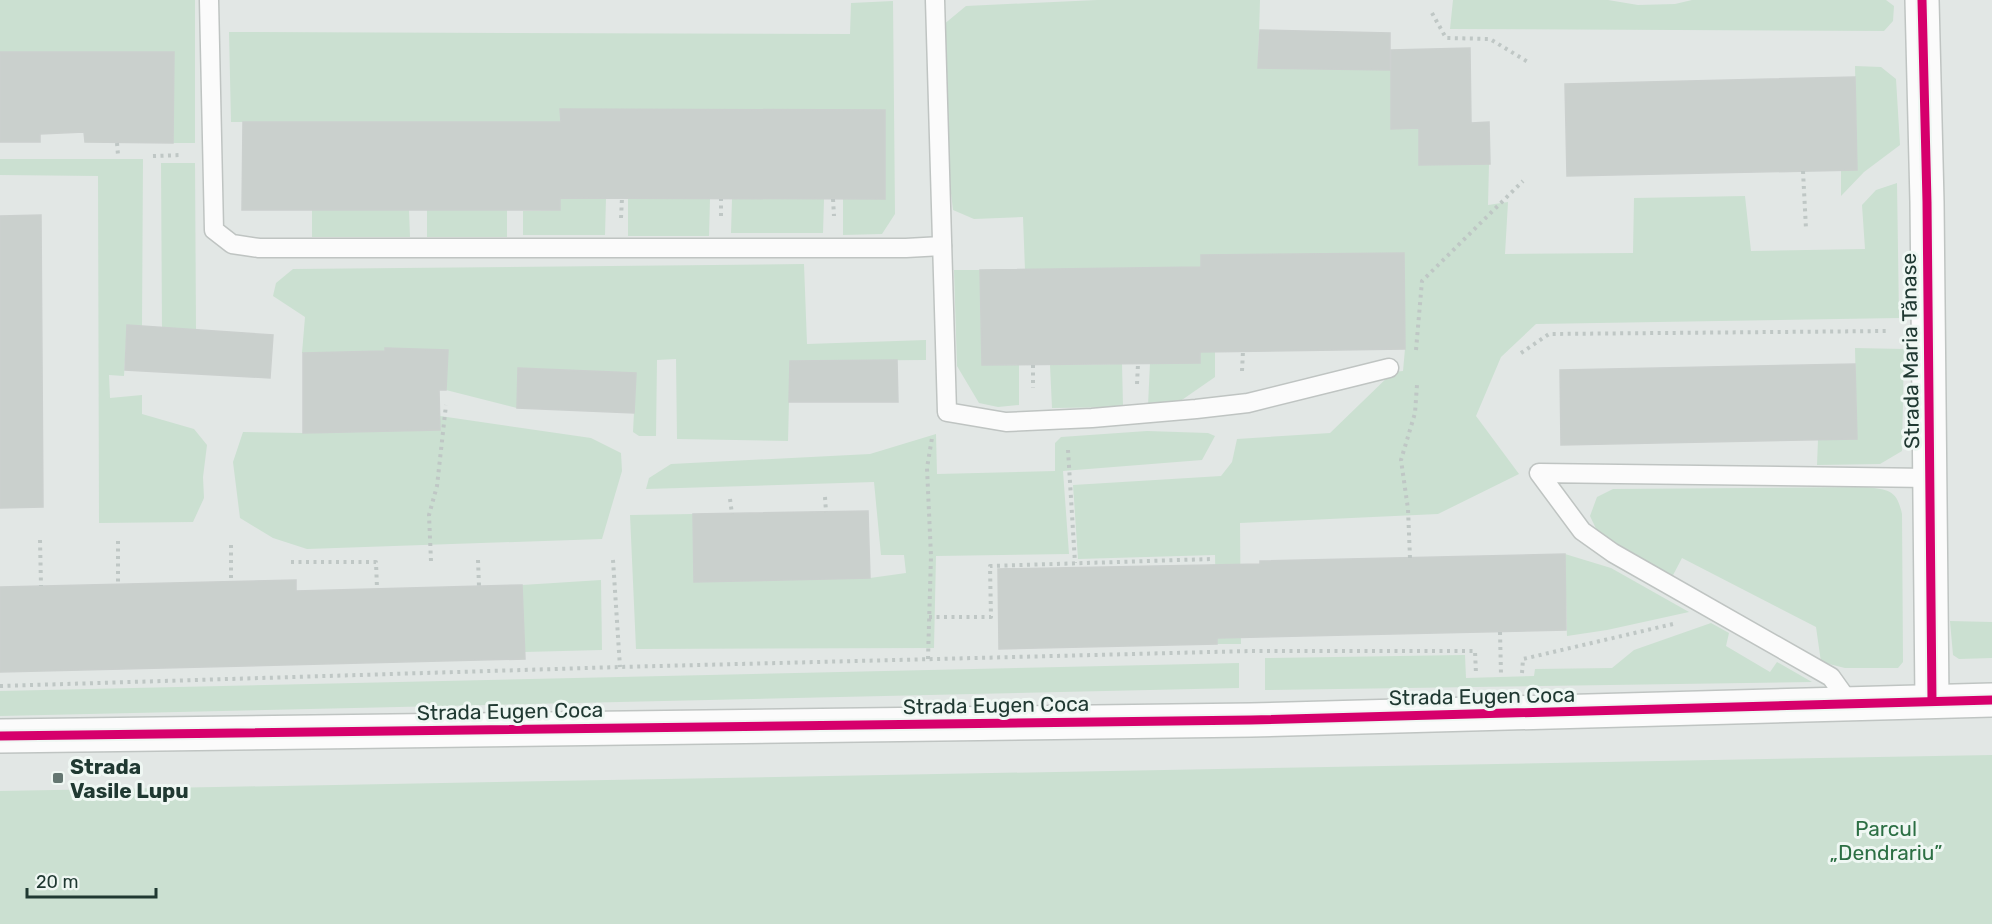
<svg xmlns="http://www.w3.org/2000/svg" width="1992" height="924" viewBox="0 0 1992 924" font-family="Rubik,sans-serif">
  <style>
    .green { fill: #cbe0d1 }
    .building { fill: #cad0cd; stroke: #cbd0ce; stroke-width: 1.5 }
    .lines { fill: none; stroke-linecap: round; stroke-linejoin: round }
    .service-casing { stroke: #bfc4c2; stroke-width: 21 }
    .minor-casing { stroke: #bfc4c2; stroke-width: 36 }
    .tertiary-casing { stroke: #bfc4c2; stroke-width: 36 }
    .path { stroke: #bfc7c5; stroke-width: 4; stroke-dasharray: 3 4.5; stroke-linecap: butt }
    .service { stroke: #fbfbfb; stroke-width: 18 }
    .minor { stroke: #fbfbfb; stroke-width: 33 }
    .tertiary { stroke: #fbfbfb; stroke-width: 33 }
    .cycleway-casing { stroke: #eff7f3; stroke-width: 13 }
    .cycleway { stroke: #d6006c; stroke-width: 9 }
    .poi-dot { fill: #647671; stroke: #eff7f3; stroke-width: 2 }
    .labels { text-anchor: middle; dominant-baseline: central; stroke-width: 6; stroke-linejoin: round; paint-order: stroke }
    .street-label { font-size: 21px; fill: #203932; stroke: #eff7f3 }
    .poi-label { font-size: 21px; font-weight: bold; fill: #203932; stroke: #eff7f3; text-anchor: start }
    .park-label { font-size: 21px; fill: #2c6f44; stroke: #eff7f3 }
  </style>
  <rect width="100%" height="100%" fill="#e2e7e5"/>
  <g class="green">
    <polygon points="0,0 195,0 195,143 173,143 173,52 0,52"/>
    <polygon points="1097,0 1260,0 1258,68 1391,70 1391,129 1419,128 1419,165 1489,164 1488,205 1508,202 1505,254 1633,253 1634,198 1745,196 1751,251 1865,249 1862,205 1876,190 1897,183 1899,318 1536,324 1501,357 1476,416 1519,474 1438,514 1240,523 1241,644 1217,644 1215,555 1078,559 1073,485 1221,476 1232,462 1237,439 1330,433 1393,372 1403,371 1405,349 1404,253 1201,256 1201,267 1025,270 1023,217 974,219 953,210 950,185 943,25 966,6"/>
    <polygon points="1453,0 1608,0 1638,5 1675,4 1692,0 1886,0 1894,6 1893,21 1884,31 1450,29"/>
    <polygon points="893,1 895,214 882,234 843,235 843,199 885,198 885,110 561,109 561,122 231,122 229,32 850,34 851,3"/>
    <polygon points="1855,66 1881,67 1896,79 1900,145 1864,172 1841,196 1841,170 1857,170"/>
    <polygon points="0,159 143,159 142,326 127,326 124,376 109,375 110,398 142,395 142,414 194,429 207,445 203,477 204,498 193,522 99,523 98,176 0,175"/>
    <polygon points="161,163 195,163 196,330 162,328"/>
    <polygon points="560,198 606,198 605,235 523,235 523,211 559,210"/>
    <polygon points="628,199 710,199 709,236 628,236"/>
    <polygon points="732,199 824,199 823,233 731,233"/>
    <polygon points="312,210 409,210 410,237 312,237"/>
    <rect x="427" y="210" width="80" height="27"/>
    <polygon points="804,264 807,344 926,340 926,360 790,361 788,441 677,439 676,359 657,360 656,436 639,436 633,432 636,373 518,368 517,408 446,390 447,350 385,348 383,366 339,352 302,353 305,317 273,296 276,283 293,269"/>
    <polygon points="954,270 980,270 982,365 1019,365 1019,405 998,407 979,403 957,366"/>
    <polygon points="1855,348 1904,349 1902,451 1880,464 1817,465 1818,440 1857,439"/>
    <polygon points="1200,352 1215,352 1215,377 1176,404 1148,406 1150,363"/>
    <polygon points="1122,364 1123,407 1052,408 1050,365"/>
    <polygon points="440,416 591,438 621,453 622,471 602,539 307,549 273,538 240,518 233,462 243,432 303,433 440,430"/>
    <polygon points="1147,431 1208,433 1215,436 1202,460 1063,471 1069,554 936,556 934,648 636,649 630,515 693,514 870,578 906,573 904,555 881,555 874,482 646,489 649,478 671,464 870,454 936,434 937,474 1055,471 1055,443 1061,437"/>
    <path d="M 1867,487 C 1889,490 1897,490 1902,514 L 1903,662 L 1898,668 L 1845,668 L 1821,662 L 1816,627 L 1682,558 L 1671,579 L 1599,535 L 1590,516 L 1597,497 L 1613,489 Z"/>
    <polygon points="1565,554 1611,568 1689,612 1607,630 1567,636"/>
    <polygon points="601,580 602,650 524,652 522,585"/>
    <polygon points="1950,621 1992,622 1992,658 1959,659 1953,655"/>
    <polygon points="1711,623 1729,633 1726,646 1770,672 1777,662 1812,682 1265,690 1265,658 1465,655 1466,678 1534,676 1535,669 1612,668 1634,650"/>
    <polygon points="1239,663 1239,688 0,716 0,691"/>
    <polygon points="1992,755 1992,924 0,924 0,791"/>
  </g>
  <g class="building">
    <polygon points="1260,30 1390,33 1390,70 1258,68"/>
    <polygon points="1470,48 1471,123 1489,122 1490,164 1419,165 1419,128 1391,129 1391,50"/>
    <polygon points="0,52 174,52 173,143 85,142 84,132 40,134 40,142 0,142"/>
    <polygon points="1855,77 1857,170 1567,176 1565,84"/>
    <polygon points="560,109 885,110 885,199 560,198 560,210 242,210 243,122 561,122"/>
    <polygon points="41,215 43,507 0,508 0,216"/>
    <polygon points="1404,253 1405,349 1200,352 1200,363 982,365 980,270 1201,267 1201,255"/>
    <polygon points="127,325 273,335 270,378 125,370"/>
    <polygon points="385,348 448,350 446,390 439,390 440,430 303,433 303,353 385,351"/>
    <polygon points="897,360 898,402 789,402 790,361"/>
    <polygon points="1855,364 1857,439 1561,445 1560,370"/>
    <polygon points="518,368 636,373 634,413 517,408"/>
    <polygon points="868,511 870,578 694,582 693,514"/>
    <polygon points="1565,554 1566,630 1217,638 1217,644 999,649 998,569 1260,564 1260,561"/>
    <polygon points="296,580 296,591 522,585 525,659 0,672 0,587"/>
  </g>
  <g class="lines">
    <g class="service-casing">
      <g id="service">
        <polyline points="209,0 214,230 232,244 259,248 906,248 942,246"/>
        <polyline points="935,0 947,412 1006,422 1092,418 1196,409 1248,403 1389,368"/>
        <polyline points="1851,705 1831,677 1613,553 1582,531 1539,473 1930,478"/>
      </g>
    </g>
    <g class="minor-casing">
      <polyline id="minor" points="1922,0 1927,202 1932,701"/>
    </g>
    <g class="tertiary-casing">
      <polyline id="tertiary" points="0,736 1251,720 1992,700"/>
    </g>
    <g class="path">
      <polyline points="1432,13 1446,38 1490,39 1528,62"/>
      <polyline points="117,143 118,155"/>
      <polyline points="153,156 182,155"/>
      <polyline points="1803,171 1806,229"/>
      <polyline points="833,199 834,216"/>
      <polyline points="721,216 721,199"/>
      <polyline points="621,218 622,198"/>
      <polyline points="1416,350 1422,281 1523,181"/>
      <polyline points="1521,353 1549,334 1889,331"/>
      <polyline points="1033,365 1033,388"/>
      <polyline points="1242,371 1243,351"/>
      <polyline points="1137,384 1138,364"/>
      <polyline points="1068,450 1075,563"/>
      <polyline points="825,497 826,512"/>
      <polyline points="730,499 732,514"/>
      <polyline points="40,540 41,586"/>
      <polyline points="118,541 118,584"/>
      <polyline points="231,545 231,581"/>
      <polyline points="1410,558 1408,509 1401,460 1415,413 1417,385"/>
      <polyline points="478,560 479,586"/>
      <polyline points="613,560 620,667"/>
      <polyline points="431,561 429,515 437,486 446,405"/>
      <polyline points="291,562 376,562 377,588"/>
      <polyline points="929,617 991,617 990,566 1212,559"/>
      <polyline points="1500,632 1501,674"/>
      <polyline points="928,659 931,556 927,468 932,438"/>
      <polyline points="1522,673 1523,659 1673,624"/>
      <polyline points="0,686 620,667 1251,651 1475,651 1476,674"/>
    </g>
    <use href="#service" class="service"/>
    <use href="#minor" class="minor"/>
    <use href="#tertiary" class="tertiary"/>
    <g class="cycleway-casing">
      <g id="cycleway">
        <polyline points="1922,0 1927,202 1932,701"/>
        <polyline points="0,736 1251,720 1992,700"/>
      </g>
    </g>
    <use href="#cycleway" class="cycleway"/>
  </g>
  <rect class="poi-dot" x="52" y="772" width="12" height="12" rx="3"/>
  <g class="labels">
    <g class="street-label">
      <text transform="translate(1910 351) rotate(-91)">Strada Maria Tănase</text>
      <text transform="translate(1482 696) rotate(-1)">Strada Eugen Coca</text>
      <text transform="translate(996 705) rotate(-1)">Strada Eugen Coca</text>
      <text transform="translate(510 711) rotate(-1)">Strada Eugen Coca</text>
    </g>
    <g class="poi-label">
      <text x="70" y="766">Strada<tspan x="70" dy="24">Vasile Lupu</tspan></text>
    </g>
    <g class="park-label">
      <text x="1886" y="828">Parcul<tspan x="1886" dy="24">„Dendrariu”</tspan></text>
    </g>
  </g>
  <path d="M27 888v9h129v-9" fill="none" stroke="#203932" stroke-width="3"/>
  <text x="36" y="888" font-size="18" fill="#203932" stroke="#eff7f3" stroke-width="4.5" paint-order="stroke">20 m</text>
</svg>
